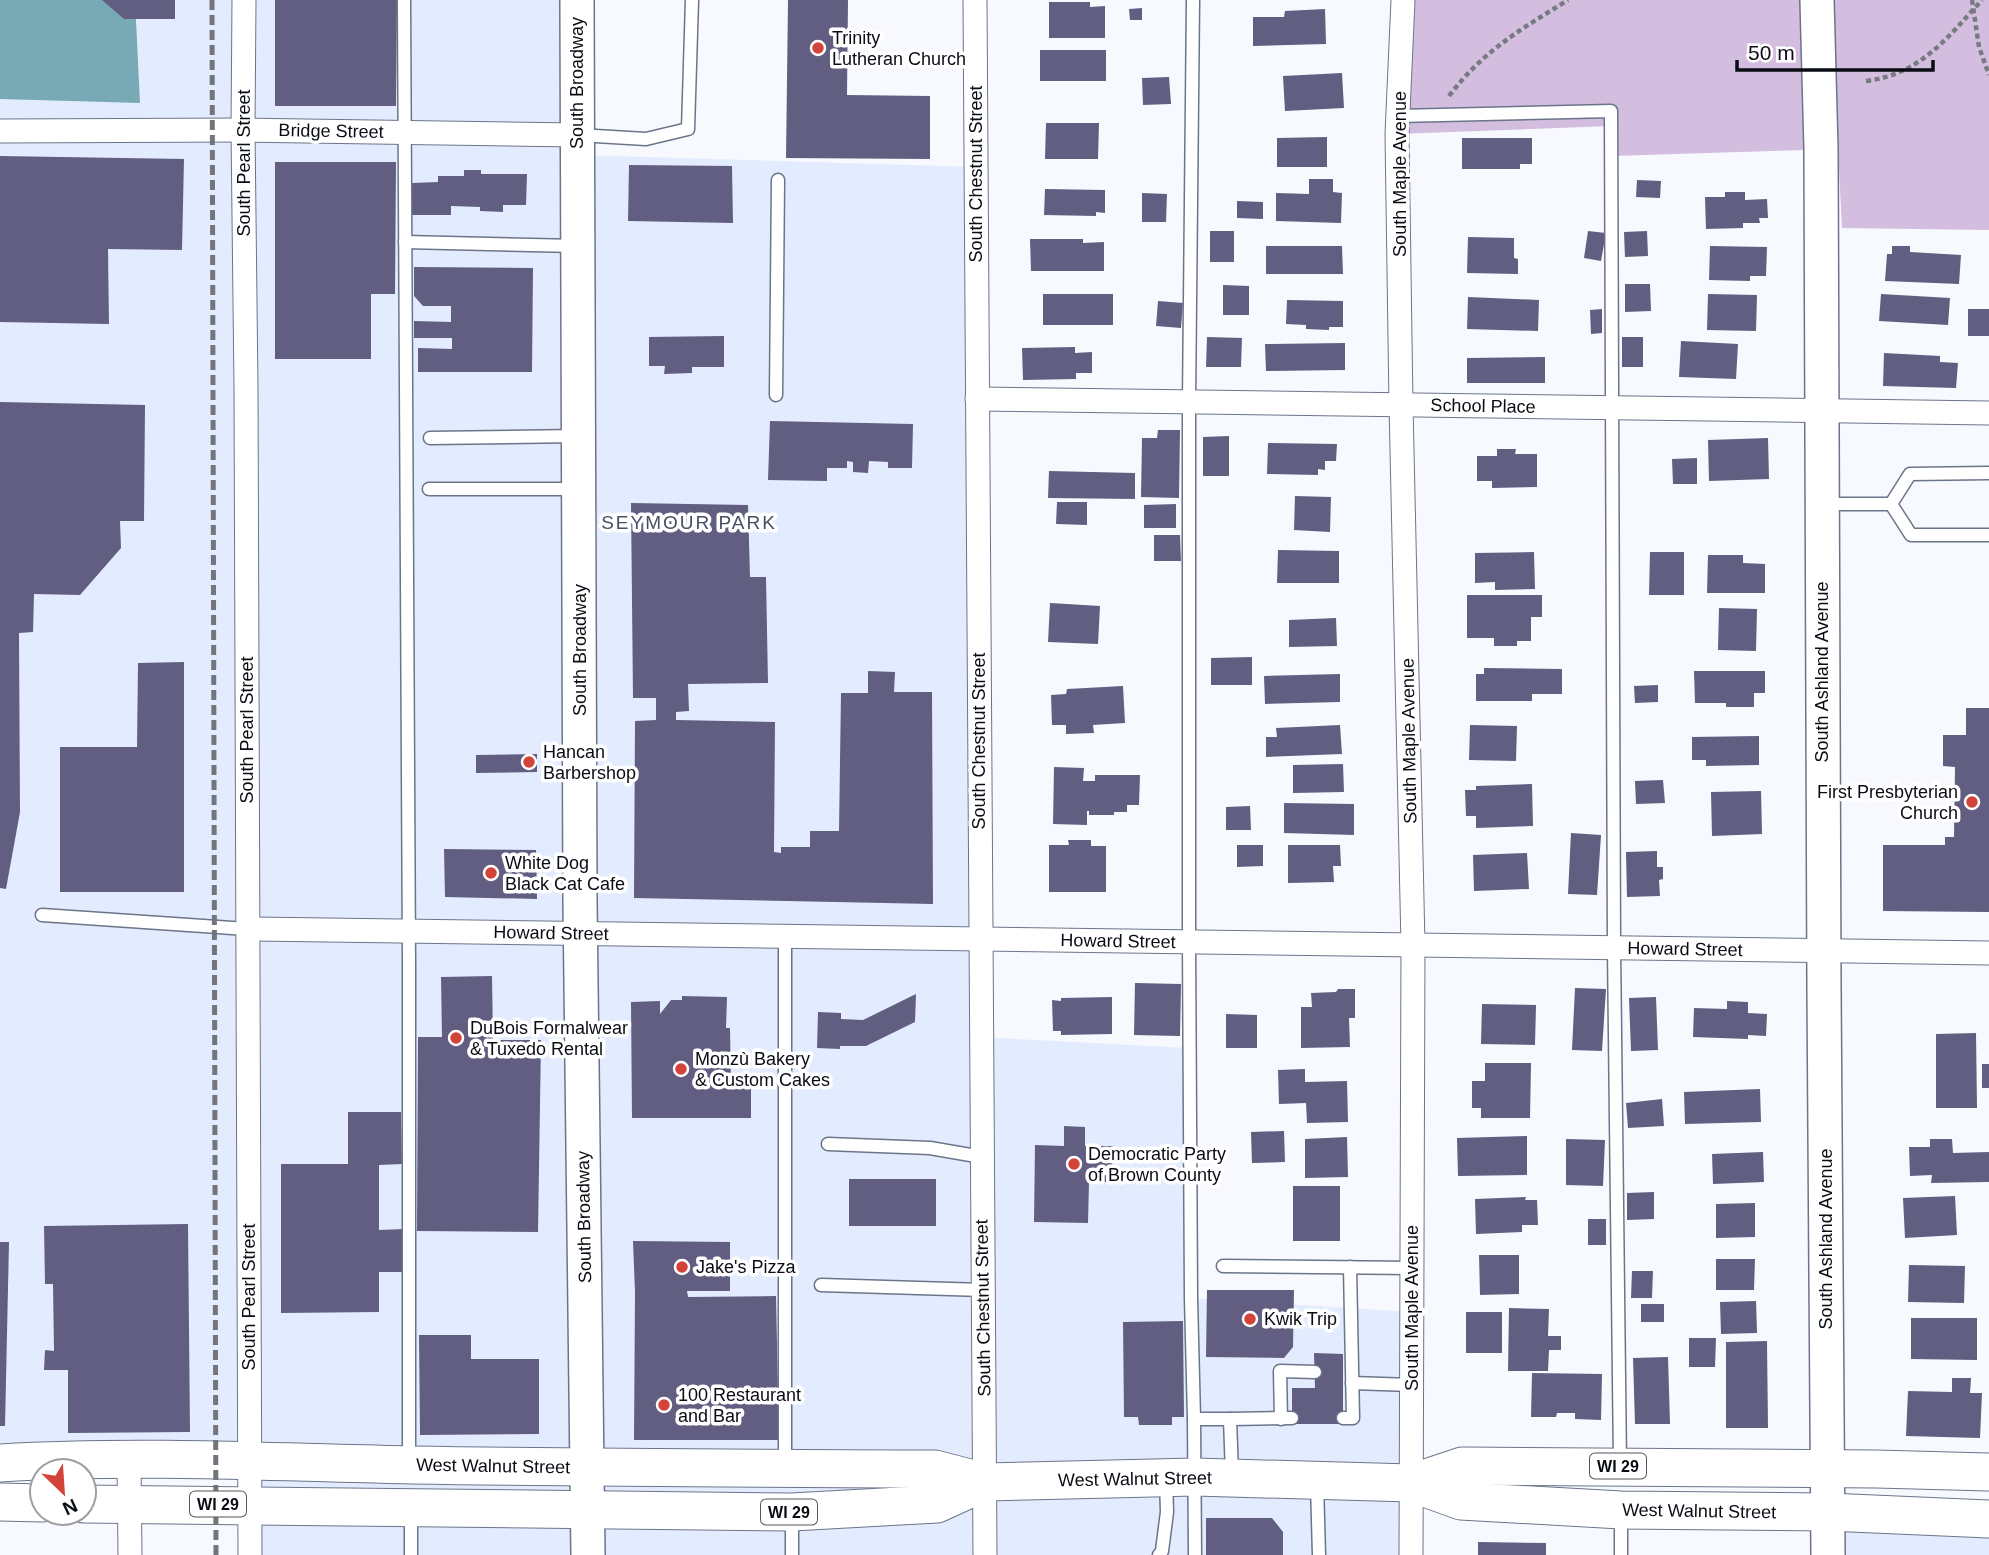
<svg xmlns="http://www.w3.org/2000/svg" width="1989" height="1555" viewBox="0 0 1989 1555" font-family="Arial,sans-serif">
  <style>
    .built { fill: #e3ecfe }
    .green { fill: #d3bedf }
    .water { fill: #77aab5 }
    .building { fill: #615e81 }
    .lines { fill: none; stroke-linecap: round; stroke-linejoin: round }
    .lane-casing { stroke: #6b7589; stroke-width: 15 }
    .street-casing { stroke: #6b7589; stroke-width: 25 }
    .secondary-casing { stroke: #6b7589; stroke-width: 36 }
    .primary-casing { stroke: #6b7589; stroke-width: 39 }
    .path { stroke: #777a80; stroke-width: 4.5; stroke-dasharray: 5 3.5; stroke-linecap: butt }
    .lane { stroke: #fff; stroke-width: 12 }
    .street { stroke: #fff; stroke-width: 23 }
    .secondary { stroke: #fff; stroke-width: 33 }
    .primary { stroke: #fff; stroke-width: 37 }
    .rail { stroke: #73757b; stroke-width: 5; stroke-dasharray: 10 5; stroke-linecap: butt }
    .poi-dot { fill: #d2443a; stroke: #fff; stroke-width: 2.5 }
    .labels { text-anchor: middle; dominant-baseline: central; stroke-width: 7; stroke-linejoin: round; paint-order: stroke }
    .shield { fill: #fff; stroke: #53555a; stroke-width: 2 }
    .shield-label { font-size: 16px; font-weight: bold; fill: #090c13 }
    .poi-label { font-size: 18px; fill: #090c13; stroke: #fff; text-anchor: start }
    .street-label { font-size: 18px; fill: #090c13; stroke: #fff }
    .neighbourhood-label { font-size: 19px; letter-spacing: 2px; fill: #475063; stroke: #fff }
  </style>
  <rect width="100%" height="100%" fill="#f7f9fe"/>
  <g class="built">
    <polygon points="135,0 577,0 578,155 976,167 980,1037 1189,1048 1191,1298 1412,1312 1411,1555 250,1555 250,1460 0,1463 0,99"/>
    <polygon points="1828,1513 1989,1519 1989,1555 1828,1555"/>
  </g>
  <polygon class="green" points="1403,0 1989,0 1989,230 1842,228 1838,149 1612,156 1611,126 1397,134"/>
  <polygon class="water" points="0,0 135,0 140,103 0,99"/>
  <g class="building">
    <polygon points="102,0 175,0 175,19 124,19"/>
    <polygon points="275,0 397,0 396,106 275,106"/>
    <polygon points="788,0 848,0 847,95 930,96 930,159 786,158"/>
    <polygon points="1049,2 1090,2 1090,7 1105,6 1105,38 1049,38"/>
    <polygon points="1142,8 1142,20 1130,20 1129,9"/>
    <polygon points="1325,9 1326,44 1253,46 1253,17 1284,17 1285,11"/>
    <rect x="1040" y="50" width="66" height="31"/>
    <polygon points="1342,73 1344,108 1285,111 1283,76"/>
    <polygon points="1169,77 1171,104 1143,105 1142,78"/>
    <polygon points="1046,123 1099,123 1098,159 1045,159"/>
    <polygon points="1327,137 1327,167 1277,167 1277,138"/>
    <polygon points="1462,138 1532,138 1532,164 1520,164 1520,169 1462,169"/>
    <polygon points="0,156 184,159 182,250 108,249 109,324 0,322"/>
    <polygon points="275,162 396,162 395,294 371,294 371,359 275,359"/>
    <polygon points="629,165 732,166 733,223 628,221"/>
    <polygon points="464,170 481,170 481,174 527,174 526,205 503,205 503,212 480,211 480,207 451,206 451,215 412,215 412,183 438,182 438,176 464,176"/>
    <polygon points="1309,179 1333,179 1333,192 1342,193 1341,223 1276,221 1276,193 1309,194"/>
    <polygon points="1637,180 1661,181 1660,198 1636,197"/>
    <polygon points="1045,189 1105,190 1105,213 1096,212 1096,216 1044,215"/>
    <polygon points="1725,192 1745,192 1745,200 1767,199 1768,218 1759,218 1760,223 1743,223 1743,228 1706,229 1705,197 1725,197"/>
    <polygon points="1142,193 1167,194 1166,222 1142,222"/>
    <polygon points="1237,201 1263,202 1263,219 1237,218"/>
    <rect x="1210" y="231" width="24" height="31"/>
    <polygon points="1588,231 1606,233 1601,261 1584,258"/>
    <polygon points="1647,231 1648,256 1625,257 1624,232"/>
    <polygon points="1468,237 1514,238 1514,258 1518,259 1518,274 1467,273"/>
    <polygon points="1030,239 1083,239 1083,243 1104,242 1104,271 1031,271"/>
    <polygon points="1266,246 1342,246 1343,274 1266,274"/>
    <polygon points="1710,246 1767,247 1766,276 1750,276 1750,281 1709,280"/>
    <polygon points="1892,246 1910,246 1910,252 1961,255 1959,284 1885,281 1887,254 1892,254"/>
    <polygon points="414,267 533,268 532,372 418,372 418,348 452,349 452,338 414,338 414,321 451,322 451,306 423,306 414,296"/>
    <polygon points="1625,284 1650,284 1651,311 1625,312"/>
    <polygon points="1223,285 1249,286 1249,315 1223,315"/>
    <rect x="1043" y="294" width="70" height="31"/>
    <polygon points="1708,294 1757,295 1756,331 1707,330"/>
    <polygon points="1881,294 1950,298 1948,325 1879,321"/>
    <polygon points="1468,297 1539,300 1538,331 1467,329"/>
    <polygon points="1287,300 1343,301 1343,327 1329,327 1329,330 1306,329 1306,325 1286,324"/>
    <polygon points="1158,301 1183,303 1181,328 1156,326"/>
    <polygon points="1602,309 1602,333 1591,334 1590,310"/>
    <rect x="1968" y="309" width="21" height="27"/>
    <polygon points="724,336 724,367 692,367 692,373 664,374 665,366 649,366 649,337"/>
    <polygon points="1207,337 1242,338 1241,367 1206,367"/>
    <rect x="1622" y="337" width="21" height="30"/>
    <polygon points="1681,341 1738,344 1736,379 1679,377"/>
    <polygon points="1345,343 1345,370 1266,371 1265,344"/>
    <polygon points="1075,347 1075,353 1092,352 1092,373 1076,373 1076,379 1023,380 1022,348"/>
    <polygon points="1884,353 1940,356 1940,362 1958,363 1956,388 1883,386"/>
    <polygon points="1545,357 1545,383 1467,383 1467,358"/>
    <polygon points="0,402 145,405 144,521 120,521 121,548 80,595 34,594 33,632 19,633 20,812 6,889 0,888"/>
    <polygon points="770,421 913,424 912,468 888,468 888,462 869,461 868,473 853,472 853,462 847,461 847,468 827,468 827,481 768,480"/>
    <polygon points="1158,430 1180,430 1179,498 1141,497 1142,438 1157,438"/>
    <polygon points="1229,436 1229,476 1203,476 1203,437"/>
    <polygon points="1768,438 1769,479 1709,481 1708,440"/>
    <polygon points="1268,443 1337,444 1336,461 1325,461 1325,470 1318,469 1318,475 1267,474"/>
    <polygon points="1497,449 1516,449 1515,454 1537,454 1537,487 1492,488 1492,481 1477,481 1477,456 1497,456"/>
    <polygon points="1697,458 1697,484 1673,484 1672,459"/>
    <polygon points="1049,471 1135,473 1135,499 1048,498"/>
    <polygon points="1295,496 1331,497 1330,532 1294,530"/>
    <polygon points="1057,502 1087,502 1087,525 1056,524"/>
    <polygon points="631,503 748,505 750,577 766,577 768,683 688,684 689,711 676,712 676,720 775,722 774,852 781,853 781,847 810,847 810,831 839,831 841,693 868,693 868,671 895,672 894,692 932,692 933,904 634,898 635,721 656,720 656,698 633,698"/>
    <polygon points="1176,504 1176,528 1144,528 1144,505"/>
    <polygon points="1154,535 1180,535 1181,561 1154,561"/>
    <polygon points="1278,550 1339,551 1339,583 1277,583"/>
    <polygon points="1534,552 1535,589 1495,590 1495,582 1475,583 1475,553"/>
    <polygon points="1650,552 1684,552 1684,595 1649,595"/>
    <polygon points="1708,555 1743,555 1743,563 1765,564 1765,593 1707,593"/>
    <polygon points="1467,595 1542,595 1542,617 1531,617 1531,641 1517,641 1517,646 1494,646 1494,638 1467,638"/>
    <polygon points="1050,603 1100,606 1098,644 1048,642"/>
    <polygon points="1719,608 1757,609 1756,651 1718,650"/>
    <polygon points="1336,618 1337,646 1289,647 1289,620"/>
    <polygon points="1252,657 1252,685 1211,685 1211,658"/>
    <polygon points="184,662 184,892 60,892 60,747 137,747 138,663"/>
    <polygon points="1484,668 1562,669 1562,694 1532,694 1532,701 1476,701 1476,674 1484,674"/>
    <polygon points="1694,671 1765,671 1765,693 1754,693 1754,707 1726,707 1726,703 1695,703"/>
    <polygon points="1340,674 1340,702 1265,704 1264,676"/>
    <polygon points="1658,685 1658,702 1635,703 1634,686"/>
    <polygon points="1123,686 1125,723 1093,725 1094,733 1066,734 1066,725 1052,725 1051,695 1066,694 1067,689"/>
    <polygon points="1966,708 1989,708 1989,912 1883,911 1883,845 1945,845 1945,837 1954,837 1955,767 1943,766 1943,735 1966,735"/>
    <polygon points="1340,725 1342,754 1266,757 1266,737 1277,737 1276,728"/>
    <polygon points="1470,725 1517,726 1516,761 1469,760"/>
    <polygon points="1759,736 1759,765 1706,766 1706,760 1692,760 1692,737"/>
    <polygon points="537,754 537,772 476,773 476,755"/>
    <polygon points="1343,764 1344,792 1293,793 1293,765"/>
    <polygon points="1054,767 1084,768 1083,781 1095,781 1095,775 1140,775 1139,805 1127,805 1127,812 1114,812 1114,815 1089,815 1089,811 1087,811 1087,825 1053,824"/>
    <polygon points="1663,780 1665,803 1636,804 1635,781"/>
    <polygon points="1532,784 1533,826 1476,828 1476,816 1466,816 1465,790 1476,790 1476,786"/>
    <polygon points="1761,791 1762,834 1712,836 1711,792"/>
    <polygon points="1284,803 1354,804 1354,835 1284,833"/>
    <polygon points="1250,806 1251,830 1226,830 1226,807"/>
    <polygon points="1571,833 1601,835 1597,895 1568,894"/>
    <polygon points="1068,840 1091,840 1091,846 1106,846 1106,892 1049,892 1049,845 1069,845"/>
    <polygon points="1237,845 1263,845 1263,866 1237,867"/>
    <polygon points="1288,845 1340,845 1341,866 1333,866 1334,882 1288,883"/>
    <polygon points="444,849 536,850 537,899 445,897"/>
    <polygon points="1657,851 1657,867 1663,867 1663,879 1659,880 1660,896 1627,897 1626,852"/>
    <polygon points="1527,853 1529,889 1474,891 1473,855"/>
    <polygon points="492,976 493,1040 541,1040 538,1232 417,1231 418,1037 442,1037 441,977"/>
    <polygon points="1135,983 1181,984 1180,1036 1134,1035"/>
    <polygon points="1575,988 1606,989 1602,1051 1572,1050"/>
    <polygon points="1338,989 1355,989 1355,1018 1349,1018 1350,1047 1301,1048 1301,1007 1312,1007 1311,993 1336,992"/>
    <polygon points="916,994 915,1022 866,1046 840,1046 840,1049 817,1048 818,1012 841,1013 841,1019 863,1020"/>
    <polygon points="682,996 727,997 726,1028 730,1028 731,1088 751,1088 751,1118 632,1118 631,1002 660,1001 660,1014 671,1000 682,1000"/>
    <polygon points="1112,997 1112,1034 1061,1035 1061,1031 1053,1031 1052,1000 1061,1001 1061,998"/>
    <polygon points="1656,997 1658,1050 1631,1051 1629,998"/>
    <polygon points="1727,1001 1748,1002 1748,1013 1767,1014 1766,1036 1748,1035 1748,1039 1693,1037 1694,1008 1727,1009"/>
    <polygon points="1482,1004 1536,1005 1535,1045 1481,1044"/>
    <polygon points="1226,1014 1257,1015 1257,1048 1226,1048"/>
    <polygon points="1976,1033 1977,1108 1936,1108 1936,1034"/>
    <polygon points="1485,1063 1531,1063 1530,1118 1481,1118 1481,1108 1472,1108 1472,1081 1485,1081"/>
    <rect x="1982" y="1064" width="7" height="24"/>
    <polygon points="1305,1069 1305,1082 1347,1081 1348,1122 1307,1123 1306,1103 1279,1104 1278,1070"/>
    <polygon points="1760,1089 1761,1122 1685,1124 1684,1092"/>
    <polygon points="1662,1099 1664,1126 1628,1128 1626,1103"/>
    <polygon points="348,1112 401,1112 402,1164 379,1165 379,1230 404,1229 403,1272 379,1272 379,1312 281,1313 281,1164 348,1164"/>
    <polygon points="1064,1126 1085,1127 1085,1146 1113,1146 1112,1182 1089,1182 1088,1223 1034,1222 1035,1145 1064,1146"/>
    <polygon points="1284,1131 1285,1162 1252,1163 1251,1132"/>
    <polygon points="1527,1136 1527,1175 1458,1176 1457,1138"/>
    <polygon points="1347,1137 1348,1177 1305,1178 1305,1139"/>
    <polygon points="1566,1139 1605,1140 1603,1186 1566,1185"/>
    <polygon points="1930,1139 1952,1139 1953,1153 1989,1152 1989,1182 1931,1183 1932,1175 1910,1176 1909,1147 1930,1147"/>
    <polygon points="1763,1152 1764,1182 1713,1184 1712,1154"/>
    <rect x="849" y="1179" width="87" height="47"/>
    <rect x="1293" y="1186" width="47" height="55"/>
    <polygon points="1654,1192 1654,1219 1627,1220 1627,1193"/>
    <polygon points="1955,1196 1957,1235 1905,1238 1903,1198"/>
    <polygon points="1526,1197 1525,1200 1537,1200 1538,1225 1522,1225 1522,1232 1476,1234 1475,1199"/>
    <polygon points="1755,1203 1755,1237 1716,1238 1716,1204"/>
    <rect x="1588" y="1219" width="18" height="26"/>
    <polygon points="188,1224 190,1432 68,1433 68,1370 44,1370 45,1350 54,1351 53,1284 45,1284 44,1226"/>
    <polygon points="633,1241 730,1242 730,1291 687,1291 688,1297 776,1296 779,1440 634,1440 635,1292"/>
    <polygon points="0,1242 9,1242 5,1426 0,1426"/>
    <polygon points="1479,1255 1519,1255 1519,1294 1480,1295"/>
    <polygon points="1716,1259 1755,1259 1754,1290 1716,1290"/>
    <polygon points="1909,1265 1965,1266 1964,1303 1908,1302"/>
    <polygon points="1632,1271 1653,1271 1652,1298 1631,1298"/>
    <polygon points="1207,1290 1294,1290 1293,1347 1284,1358 1206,1357"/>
    <polygon points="1756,1301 1757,1333 1721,1334 1720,1302"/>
    <rect x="1641" y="1304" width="23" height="18"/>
    <polygon points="1509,1308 1549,1309 1548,1336 1561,1336 1561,1350 1549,1350 1548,1371 1508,1371"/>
    <rect x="1466" y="1312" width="36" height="41"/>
    <polygon points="1911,1318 1977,1318 1977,1360 1911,1359"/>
    <polygon points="1183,1321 1184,1417 1172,1417 1172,1425 1139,1425 1138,1417 1124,1417 1123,1322"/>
    <polygon points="419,1335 471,1335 471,1359 539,1359 539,1434 420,1435"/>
    <polygon points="1689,1338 1716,1338 1715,1367 1689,1367"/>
    <polygon points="1767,1341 1768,1428 1726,1428 1726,1342"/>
    <polygon points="1314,1353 1343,1354 1343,1424 1292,1424 1292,1388 1315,1388"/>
    <polygon points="1668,1357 1670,1424 1635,1424 1633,1358"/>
    <polygon points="1532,1373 1602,1374 1601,1420 1575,1419 1575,1413 1557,1413 1556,1417 1531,1417"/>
    <polygon points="1952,1378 1971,1378 1970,1393 1982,1393 1980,1438 1906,1436 1908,1391 1952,1392"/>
    <polygon points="1206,1518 1272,1518 1283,1532 1283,1555 1206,1555"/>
    <polygon points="1478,1542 1546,1543 1546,1555 1478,1555"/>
  </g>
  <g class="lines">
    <g class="lane-casing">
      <g id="lane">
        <polyline points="404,0 409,963 409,1463"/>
        <polyline points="1193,0 1189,402 1189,942 1191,1298 1194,1419 1195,1555"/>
        <polyline points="1398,116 1611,111 1614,948 1620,1465"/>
        <polyline points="578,135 646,139 688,129 692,0"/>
        <polyline points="405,242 577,246"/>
        <polyline points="776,395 778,180"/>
        <polyline points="430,438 578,436"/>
        <polyline points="429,489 579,489"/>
        <polyline points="1824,504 1891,504 1911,535 1989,535"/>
        <polyline points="1891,504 1910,474 1989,473"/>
        <polyline points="42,915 247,929"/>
        <polyline points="828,1144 930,1148 982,1157"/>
        <polyline points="1223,1266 1412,1268"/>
        <polyline points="821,1285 983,1290"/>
        <polyline points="1352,1383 1412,1385"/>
        <polyline points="1343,1418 1353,1418 1350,1267"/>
        <polyline points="1194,1419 1230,1419 1232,1474"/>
        <polyline points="1230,1419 1292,1418"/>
        <polyline points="1281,1419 1280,1371 1315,1372"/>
        <polyline points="785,1465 785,937"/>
        <polyline points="1317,1484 1319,1555"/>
        <polyline points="411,1512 411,1555"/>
        <polyline points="1621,1513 1621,1555"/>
        <polyline points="792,1555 792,1513"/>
        <polyline points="1159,1555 1162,1551 1167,1512 1166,1479"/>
      </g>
    </g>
    <g class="street-casing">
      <g id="street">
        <polyline points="244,0 243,130 246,387 250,1555"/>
        <polyline points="975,0 985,1555"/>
        <polyline points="1403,0 1397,134 1401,405 1413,945 1411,1555"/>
        <polyline points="0,131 243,130 577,135"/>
        <polyline points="977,399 1989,413"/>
        <polyline points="247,929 1989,953"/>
        <polyline points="129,1461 130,1555"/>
      </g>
    </g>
    <g class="secondary-casing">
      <g id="secondary">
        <polyline points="577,0 580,901 588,1555"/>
        <polyline points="1817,0 1821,149 1824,989 1828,1555"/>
      </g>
    </g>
    <g class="primary-casing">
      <g id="primary">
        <path d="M 0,1463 C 137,1455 275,1462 412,1465 C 586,1468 760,1468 935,1469 L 985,1482 L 1195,1477 L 1411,1483 L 1461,1501 L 1621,1510 L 1828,1512 L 1989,1519"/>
        <polyline points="1411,1483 1462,1466 1876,1469 1989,1472"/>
        <polyline points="0,1502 42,1503"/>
        <polyline points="84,1504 792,1512 937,1504 985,1482"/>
      </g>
    </g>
    <g class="path">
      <polyline points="1972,0 1979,47 1989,75"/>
      <path d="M 1866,81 C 1921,74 1947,38 1982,0"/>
      <path d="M 1449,96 C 1484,50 1520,30 1568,0"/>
    </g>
    <use href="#lane" class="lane"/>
    <use href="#street" class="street"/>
    <use href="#secondary" class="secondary"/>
    <use href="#primary" class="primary"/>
    <polyline class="rail" points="212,0 216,1555"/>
  </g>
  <g class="poi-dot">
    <circle cx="818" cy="48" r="7"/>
    <circle cx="529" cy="762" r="7"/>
    <circle cx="1972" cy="802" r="7"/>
    <circle cx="491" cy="873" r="7"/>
    <circle cx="456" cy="1038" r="7"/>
    <circle cx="681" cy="1069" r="7"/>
    <circle cx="1074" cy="1164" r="7"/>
    <circle cx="682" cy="1267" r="7"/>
    <circle cx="1250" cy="1319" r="7"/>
    <circle cx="664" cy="1405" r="7"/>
  </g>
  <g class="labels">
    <g class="shield">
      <rect x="1590" y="1453.5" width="56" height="25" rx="5"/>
      <rect x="190" y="1491.5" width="56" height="25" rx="5"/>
      <rect x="761" y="1499.5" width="56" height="25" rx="5"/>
    </g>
    <g class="shield-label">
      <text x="1618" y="1466">WI 29</text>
      <text x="218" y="1504">WI 29</text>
      <text x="789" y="1512">WI 29</text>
    </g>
    <g class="poi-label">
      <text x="832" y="38">Trinity<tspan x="832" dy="21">Lutheran Church</tspan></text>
      <text x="543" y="752">Hancan<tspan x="543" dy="21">Barbershop</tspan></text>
      <text x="1958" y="792" text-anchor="end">First Presbyterian<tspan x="1958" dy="21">Church</tspan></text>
      <text x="505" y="863">White Dog<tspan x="505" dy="21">Black Cat Cafe</tspan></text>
      <text x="470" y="1028">DuBois Formalwear<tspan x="470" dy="21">&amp; Tuxedo Rental</tspan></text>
      <text x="695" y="1059">Monzù Bakery<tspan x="695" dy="21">&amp; Custom Cakes</tspan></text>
      <text x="1088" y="1154">Democratic Party<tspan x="1088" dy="21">of Brown County</tspan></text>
      <text x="696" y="1267">Jake's Pizza</text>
      <text x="1264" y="1319">Kwik Trip</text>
      <text x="678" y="1395">100 Restaurant<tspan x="678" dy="21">and Bar</tspan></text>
    </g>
    <g class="street-label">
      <text transform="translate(577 83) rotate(-90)">South Broadway</text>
      <text transform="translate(331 131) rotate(1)">Bridge Street</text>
      <text transform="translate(244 163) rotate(-90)">South Pearl Street</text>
      <text transform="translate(976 174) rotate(-90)">South Chestnut Street</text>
      <text transform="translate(1400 174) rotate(-90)">South Maple Avenue</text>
      <text transform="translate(1483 406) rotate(1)">School Place</text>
      <text transform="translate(580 650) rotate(-90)">South Broadway</text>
      <text transform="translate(1822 672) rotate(-90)">South Ashland Avenue</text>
      <text transform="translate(247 730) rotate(-90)">South Pearl Street</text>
      <text transform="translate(979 741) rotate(-90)">South Chestnut Street</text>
      <text transform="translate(1409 741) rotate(-91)">South Maple Avenue</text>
      <text transform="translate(551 933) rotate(1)">Howard Street</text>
      <text transform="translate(1118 941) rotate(1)">Howard Street</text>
      <text transform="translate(1685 949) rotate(1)">Howard Street</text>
      <text transform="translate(584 1217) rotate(-91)">South Broadway</text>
      <text transform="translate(1826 1239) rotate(-90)">South Ashland Avenue</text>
      <text transform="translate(249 1297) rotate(-90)">South Pearl Street</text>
      <text transform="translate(983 1308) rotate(-91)">South Chestnut Street</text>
      <text transform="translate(1412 1308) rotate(-90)">South Maple Avenue</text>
      <text transform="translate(493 1466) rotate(1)">West Walnut Street</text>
      <text transform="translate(1135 1479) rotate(-1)">West Walnut Street</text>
      <text transform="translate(1699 1511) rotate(1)">West Walnut Street</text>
    </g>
    <g class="neighbourhood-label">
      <text x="689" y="522">SEYMOUR PARK</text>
    </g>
  </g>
  <g transform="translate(63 1492) rotate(155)"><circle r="33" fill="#ffffff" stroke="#9d9ea1" stroke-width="2"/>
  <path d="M0-5L12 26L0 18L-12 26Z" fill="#d2443a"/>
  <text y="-10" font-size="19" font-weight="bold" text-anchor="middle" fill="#090c13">N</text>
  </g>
  <path d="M1737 60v10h196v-10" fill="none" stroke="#090c13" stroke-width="3.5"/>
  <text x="1748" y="60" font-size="21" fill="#090c13" stroke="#ffffff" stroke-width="5" paint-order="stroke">50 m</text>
</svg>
